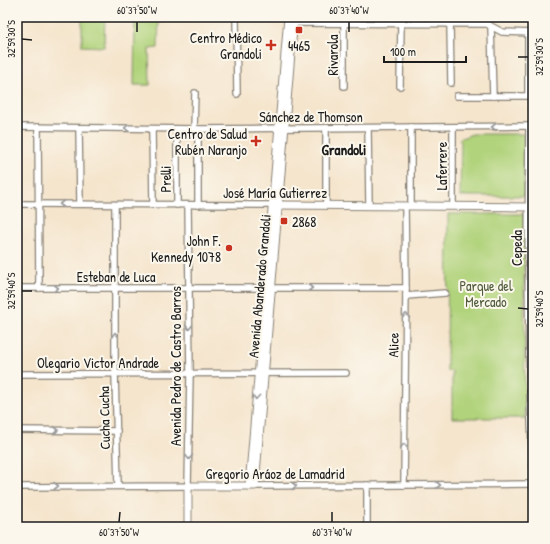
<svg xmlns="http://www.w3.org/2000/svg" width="550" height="544" viewBox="0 0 550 544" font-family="'Patrick Hand',sans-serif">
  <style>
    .green { fill: #b1d37b; stroke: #66784c }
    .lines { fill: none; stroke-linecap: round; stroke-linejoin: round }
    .street-casing { stroke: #888074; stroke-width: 8 }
    .secondary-casing { stroke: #888074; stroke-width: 9 }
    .street { stroke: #fff; stroke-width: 5.5 }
    .secondary { stroke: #fff; stroke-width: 7 }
    .oneway { stroke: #999 }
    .ticks { fill: none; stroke: #1c1c1c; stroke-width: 1.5 }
    .poi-dot { fill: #c8321e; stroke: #fbf7ec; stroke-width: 1.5 }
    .labels { text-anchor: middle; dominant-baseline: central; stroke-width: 4; stroke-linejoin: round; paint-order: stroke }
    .poi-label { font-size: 14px; fill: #1c1c1c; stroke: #fbf7ec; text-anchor: end }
    .street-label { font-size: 14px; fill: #1c1c1c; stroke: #fbf7ec }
    .park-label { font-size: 14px; fill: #505c3d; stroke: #fbf7ec }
    .neighbourhood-label { font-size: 15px; font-weight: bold; fill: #1c1c1c; stroke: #fbf7ec }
    .neatline { fill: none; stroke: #1c1c1c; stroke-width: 1.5 }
    .ticks-label { font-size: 10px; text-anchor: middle; fill: #1c1c1c }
  </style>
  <rect width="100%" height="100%" fill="#fbf7ec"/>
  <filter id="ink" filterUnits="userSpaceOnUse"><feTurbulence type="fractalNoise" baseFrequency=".025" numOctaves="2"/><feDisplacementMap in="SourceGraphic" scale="8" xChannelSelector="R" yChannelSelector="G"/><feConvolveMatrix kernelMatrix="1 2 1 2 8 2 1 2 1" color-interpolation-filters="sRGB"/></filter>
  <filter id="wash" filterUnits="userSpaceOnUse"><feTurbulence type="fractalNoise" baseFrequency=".012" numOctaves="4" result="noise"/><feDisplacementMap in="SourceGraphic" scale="16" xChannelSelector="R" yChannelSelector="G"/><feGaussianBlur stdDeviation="0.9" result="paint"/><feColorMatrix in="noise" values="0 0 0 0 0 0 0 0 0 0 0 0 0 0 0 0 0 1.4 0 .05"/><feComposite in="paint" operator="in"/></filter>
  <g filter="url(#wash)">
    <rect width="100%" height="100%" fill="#f5e5cd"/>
    <g class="green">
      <polygon points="135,17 159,18 158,48 149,49 150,85 134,85"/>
      <polygon points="82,18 105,18 104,47 82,46"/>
      <polygon points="472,134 524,134 524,196 460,196 461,142 459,139"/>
      <polygon points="448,214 524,214 525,418 452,418 452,371 447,371"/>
    </g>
  </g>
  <g filter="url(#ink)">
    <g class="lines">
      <g class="street-casing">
        <g id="street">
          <polyline points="236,17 237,94"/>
          <polyline points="289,23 487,24 502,32 533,33"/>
          <polyline points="450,24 451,83"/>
          <polyline points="491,27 493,96"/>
          <polyline points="344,86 344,23"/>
          <polyline points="400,86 401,23"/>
          <polyline points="457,96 528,96 528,33"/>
          <path d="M 529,126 C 528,239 527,352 533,465"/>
          <polyline points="17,127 198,129 533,126"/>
          <polyline points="38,127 39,288"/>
          <polyline points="79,128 80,204"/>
          <polyline points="368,128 369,206"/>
          <polyline points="152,129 153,205"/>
          <polyline points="177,129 177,205"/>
          <polyline points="194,129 195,93"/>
          <polyline points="198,129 198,205"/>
          <polyline points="17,204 275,205"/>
          <polyline points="115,205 115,374 118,486"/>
          <polyline points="326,205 326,128"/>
          <polyline points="411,206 411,127"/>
          <polyline points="453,206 453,127"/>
          <polyline points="17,288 406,288"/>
          <polyline points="406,296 445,293"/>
          <polyline points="17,374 346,373"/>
          <polyline points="17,430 117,431"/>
          <polyline points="404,485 406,288 405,206"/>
          <polyline points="255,486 533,484"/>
          <polyline points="17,487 188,486 190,374 188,205"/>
          <polyline points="367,527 367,485"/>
        </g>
      </g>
      <g class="secondary-casing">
        <g id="secondary">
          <polyline points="279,205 533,207"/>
          <polyline points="249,486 288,17"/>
          <polyline points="188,527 188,486 255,486 294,17"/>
        </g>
      </g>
      <use href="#street" class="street"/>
      <use href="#secondary" class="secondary"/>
    </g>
    <defs><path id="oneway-chevron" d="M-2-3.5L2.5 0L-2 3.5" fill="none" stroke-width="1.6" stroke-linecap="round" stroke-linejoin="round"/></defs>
    <g class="oneway">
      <use href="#oneway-chevron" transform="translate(494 127) rotate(180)"/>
      <use href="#oneway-chevron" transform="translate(127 128) rotate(-179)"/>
      <use href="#oneway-chevron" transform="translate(62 204) rotate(-180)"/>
      <use href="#oneway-chevron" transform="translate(56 288)"/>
      <use href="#oneway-chevron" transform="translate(310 288)"/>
      <use href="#oneway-chevron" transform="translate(406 316) rotate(-89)"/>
      <use href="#oneway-chevron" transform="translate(189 327) rotate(89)"/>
      <use href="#oneway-chevron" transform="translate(115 335) rotate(-90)"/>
      <use href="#oneway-chevron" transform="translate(256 397) rotate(95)"/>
      <use href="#oneway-chevron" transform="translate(56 430)"/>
      <use href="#oneway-chevron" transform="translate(404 446) rotate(-89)"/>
      <use href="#oneway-chevron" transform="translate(189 457) rotate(91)"/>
      <use href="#oneway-chevron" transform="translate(438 485)"/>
      <use href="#oneway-chevron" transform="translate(56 486)"/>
      <use href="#oneway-chevron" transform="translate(294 486)"/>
    </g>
  </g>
  <path class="ticks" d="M 137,32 L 137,22M 349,32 L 349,22M 22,39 L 32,40M 518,57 L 528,57M 22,291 L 32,291M 518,308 L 528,309M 119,522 L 120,512M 332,522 L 332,512"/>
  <g class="poi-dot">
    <rect x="295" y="26" width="8" height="8" rx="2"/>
    <path d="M269 39h4v4h4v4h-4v4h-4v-4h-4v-4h4z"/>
    <path d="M254 135h4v4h4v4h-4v4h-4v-4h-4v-4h4z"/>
    <rect x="280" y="217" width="8" height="8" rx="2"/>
    <circle cx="229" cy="248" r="4"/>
  </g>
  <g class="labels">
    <g class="poi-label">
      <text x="262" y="37">Centro Médico<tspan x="262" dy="16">Grandoli</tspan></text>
      <text x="299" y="45" text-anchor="middle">4465</text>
      <text x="247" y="133">Centro de Salud<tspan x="247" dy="16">Rubén Naranjo</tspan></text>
      <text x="292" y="221" text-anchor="start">2868</text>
      <text x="221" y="240">John F.<tspan x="221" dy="16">Kennedy 1078</tspan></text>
    </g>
    <g class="street-label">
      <text transform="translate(332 55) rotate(-90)">Rivarola</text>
      <text x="311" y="116">Sánchez de Thomson</text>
      <text transform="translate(441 166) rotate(-90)">Laferrere</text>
      <text transform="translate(165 179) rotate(-90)">Prelli</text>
      <text x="275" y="192">José María Gutierrez</text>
      <text transform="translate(516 248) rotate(-90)">Cepeda</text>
      <text x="116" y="276">Esteban de Luca</text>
      <text transform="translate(259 286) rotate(-85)">Avenida Abanderado Grandoli</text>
      <text transform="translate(393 345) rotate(-89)">Alice</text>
      <text x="98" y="362">Olegario Victor Andrade</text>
      <text transform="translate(175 366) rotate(-90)">Avenida Pedro de Castro Barros</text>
      <text transform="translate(104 418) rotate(-91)">Cucha Cucha</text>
      <text x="275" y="473">Gregorio Aráoz de Lamadrid</text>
    </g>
    <g class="park-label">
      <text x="486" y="285">Parque del<tspan x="486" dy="16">Mercado</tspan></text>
    </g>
    <g class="neighbourhood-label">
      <text x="344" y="149">Grandoli</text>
    </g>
  </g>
  <rect width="550" height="544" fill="none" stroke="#fbf7ec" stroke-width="44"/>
  <path d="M384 56v6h82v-6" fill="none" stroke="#1c1c1c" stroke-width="2"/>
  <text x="390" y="56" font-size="12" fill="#1c1c1c" stroke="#fbf7ec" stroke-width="3" paint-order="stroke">100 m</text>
  <rect x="22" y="22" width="506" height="500" class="neatline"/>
  <g class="ticks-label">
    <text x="137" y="14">60°37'50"W</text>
    <text x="349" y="14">60°37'40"W</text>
    <text transform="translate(11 39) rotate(-90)" y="4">32°59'30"S</text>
    <text transform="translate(539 57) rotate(-90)" y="4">32°59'30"S</text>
    <text transform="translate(11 291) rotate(-90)" y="4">32°59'40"S</text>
    <text transform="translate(539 309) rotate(-90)" y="4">32°59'40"S</text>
    <text x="119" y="536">60°37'50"W</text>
    <text x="332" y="536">60°37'40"W</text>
  </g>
</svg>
